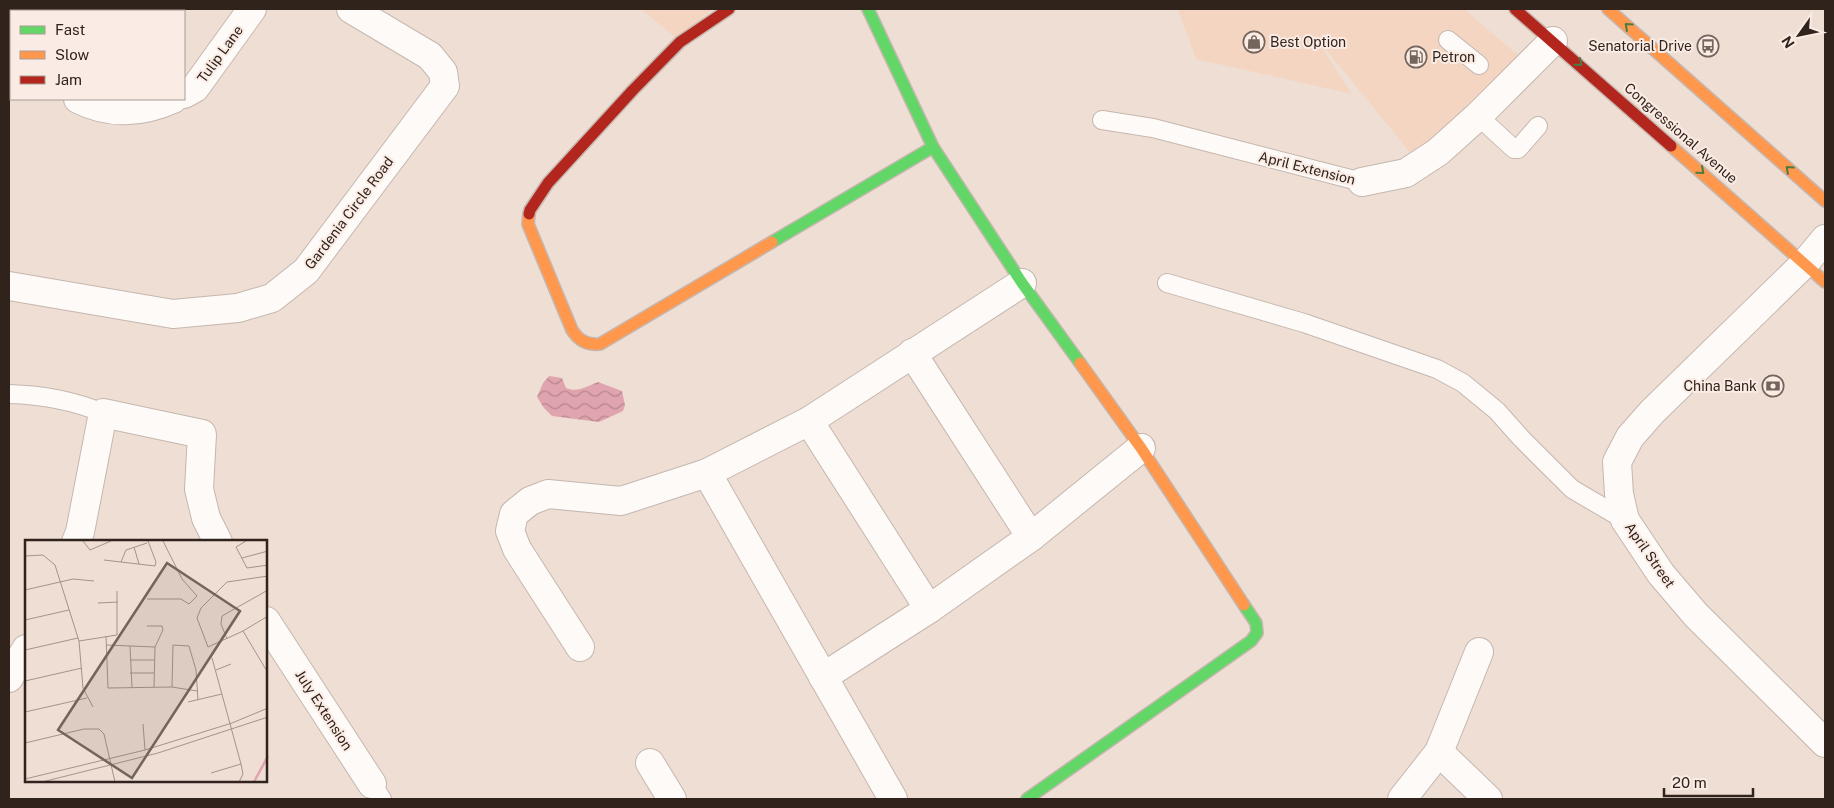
<svg xmlns="http://www.w3.org/2000/svg" width="1834" height="808" viewBox="0 0 1834 808" font-family="'Public Sans',sans-serif">
  <style>
    .built { fill: #f3d5c2 }
    .grass { fill: #ded3b3 }
    .water { fill: url(#water-waves) }
    .lines { fill: none; stroke-linecap: round; stroke-linejoin: round }
    .lane-casing { stroke: #c5b7af; stroke-width: 20 }
    .street-casing { stroke: #c5b7af; stroke-width: 30 }
    .fast-casing { stroke: #c5b7af; stroke-width: 14 }
    .slow-casing { stroke: #c5b7af; stroke-width: 14 }
    .jam-casing { stroke: #c5b7af; stroke-width: 14 }
    .lane { stroke: #fdfaf8; stroke-width: 18 }
    .street { stroke: #fdfaf8; stroke-width: 28 }
    .fast { stroke: #63d668; stroke-width: 11 }
    .slow { stroke: #ff974d; stroke-width: 11 }
    .jam { stroke: #b3261e; stroke-width: 11 }
    .oneway { stroke: #4a7c42 }
    .labels { text-anchor: middle; dominant-baseline: central; stroke-width: 4; stroke-linejoin: round; paint-order: stroke }
    .poi-label { font-size: 14px; fill: #30231c; stroke: #faece4; text-anchor: start }
    .street-label { font-size: 14px; fill: #30231c; stroke: #faece4 }
    .inset-river { fill: none; stroke: #e0a4af; stroke-width: 2.5 }
    .inset-road { fill: none; stroke: #a3938a; stroke-width: 1 }
    .view { fill: #73645c; fill-opacity: 0.15; stroke: #73645c; stroke-width: 2.5 }
    .inset-edge { fill: none; stroke: #30231c; stroke-width: 2.5 }
  </style>
  <defs>
    <pattern id="water-waves" width="16" height="10" patternUnits="userSpaceOnUse" patternTransform="scale(1.25)"><rect width="16" height="10" fill="#e0a4af"/><path d="M0 5q4-4 8 0t8 0" fill="none" stroke="#b6858e"/></pattern>
  </defs>
  <rect width="100%" height="100%" fill="#efded3"/>
  <g class="built">
    <polygon points="641,9 713,9 676,38"/>
    <polygon points="1178,9 1464,9 1520,57 1417,161 1311,31 1352,94 1196,59"/>
  </g>
  <polygon class="grass" points="84,9 160,9 159,11 83,11"/>
  <path class="water" d="M 549,376 L 562,378 L 566,388 C 578,393 587,386 598,382 L 622,391 L 625,405 L 623,411 L 599,422 L 552,416 L 544,408 L 537,397 L 543,383 Z"/>
  <g class="lines">
    <g class="lane-casing">
      <g id="lane">
        <polyline points="1448,40 1479,65"/>
        <polyline points="1478,116 1514,149 1518,149 1538,126"/>
        <polyline points="1102,120 1153,128 1362,182"/>
        <polyline points="1167,283 1304,323 1437,369 1463,383 1497,411 1521,438 1572,489 1625,520"/>
        <path d="M 9,394 C 42,395 72,400 103,413"/>
        <polyline points="372,784 382,799"/>
      </g>
    </g>
    <g class="street-casing">
      <g id="street">
        <polyline points="9,62 11,64"/>
        <polyline points="184,94 195,88 252,9"/>
        <path d="M 78,99 C 109,115 142,113 173,99"/>
        <polyline points="1362,182 1406,173 1438,152 1478,116 1553,41"/>
        <polyline points="1825,239 1805,263 1652,412 1630,437 1617,462 1619,494 1625,520 1661,574 1696,615 1825,743"/>
        <polyline points="9,286 173,314 238,308 272,298 306,271 445,86 443,72 430,56 351,9"/>
        <polyline points="912,353 1031,537"/>
        <polyline points="809,421 929,609"/>
        <polyline points="707,473 893,799"/>
        <polyline points="76,542 80,532 103,413 202,434 199,489 206,518 218,542"/>
        <polyline points="266,621 372,784"/>
        <polyline points="580,647 517,549 510,531 514,514 530,501 548,494 621,501 707,473 809,421 1022,283"/>
        <polyline points="823,677 929,609 1031,537 1141,448"/>
        <polyline points="9,678 26,649"/>
        <polyline points="1439,752 1488,799"/>
        <polyline points="650,763 672,799"/>
        <polyline points="1402,799 1439,752 1479,652"/>
      </g>
    </g>
    <g class="fast-casing">
      <g id="fast">
        <polyline points="868,9 933,147 1022,283 1080,363"/>
        <polyline points="772,242 933,147"/>
        <polyline points="1027,799 1251,641 1257,633 1256,623 1244,605"/>
      </g>
    </g>
    <g class="slow-casing">
      <g id="slow">
        <polyline points="1608,9 1825,201"/>
        <polyline points="1671,146 1825,282"/>
        <path d="M 529,214 L 528,224 L 572,330 C 579,341 587,345 600,344 L 772,242"/>
        <polyline points="1080,363 1141,448 1244,605"/>
      </g>
    </g>
    <g class="jam-casing">
      <g id="jam">
        <polyline points="1515,9 1671,146"/>
        <polyline points="529,214 530,210 548,183 633,90 680,42 729,9"/>
      </g>
    </g>
    <use href="#lane" class="lane"/>
    <use href="#street" class="street"/>
    <use href="#fast" class="fast"/>
    <use href="#slow" class="slow"/>
    <use href="#jam" class="jam"/>
  </g>
  <defs><path id="oneway-chevron" d="M-2-3.5L2.5 0L-2 3.5" fill="none" stroke-width="1.6" stroke-linecap="round" stroke-linejoin="round" transform="scale(1.25)"/></defs>
  <g class="oneway">
    <use href="#oneway-chevron" transform="translate(1628 26) rotate(-138)"/>
    <use href="#oneway-chevron" transform="translate(1579 63) rotate(41)"/>
    <use href="#oneway-chevron" transform="translate(1789 169) rotate(-138)"/>
    <use href="#oneway-chevron" transform="translate(1701 171) rotate(41)"/>
  </g>
  <defs>
    <g id="shop-ring" transform="scale(1.125)"><circle r="9.5" fill="#faece4" stroke="#73645c" stroke-width="1.5"/><path d="M-5-2.5h2.3a2.7 3.5 0 0 1 5.4 0H5L5.5 6h-11ZM-1.5-2.5h3a1.5 2.3 0 0 0-3 0Z" fill="#73645c"/></g>
    <g id="bus-ring" transform="scale(1.125)"><circle r="9.5" fill="#faece4" stroke="#73645c" stroke-width="1.5"/><path d="M-5-6H5V4H4V6H2V4H-2V6H-4V4H-5ZM-3.5-4V0h7V-4ZM-3.5 1.2v1.5H-2V1.2ZM2 1.2v1.5H3.5V1.2Z" fill="#73645c"/></g>
    <g id="fuel-ring" transform="scale(1.125)"><circle r="9.5" fill="#faece4" stroke="#73645c" stroke-width="1.5"/><path d="M-5.5-6h7V0h2V4h1.3V-2.5L3-4.5l.8-.8L6-3V5H2.5V1h-1V6h-7ZM-4.2-4.7v3.2H.2V-4.7Z" fill="#73645c"/></g>
    <g id="bank-ring" transform="scale(1.125)"><circle r="9.5" fill="#faece4" stroke="#73645c" stroke-width="1.5"/><path d="M-6-4H6V4H-6ZM0-2.3a2.3 2.3 0 1 0 0 4.6a2.3 2.3 0 1 0 0-4.6Z" fill="#73645c"/></g>
  </defs>
  <g fill-rule="evenodd">
    <use href="#shop-ring" x="1254" y="42"/>
    <use href="#bus-ring" x="1708" y="46"/>
    <use href="#fuel-ring" x="1416" y="57"/>
    <use href="#bank-ring" x="1773" y="386"/>
  </g>
  <g class="labels">
    <g class="poi-label">
      <text x="1270" y="42">Best Option</text>
      <text x="1692" y="46" text-anchor="end">Senatorial Drive</text>
      <text x="1432" y="57">Petron</text>
      <text x="1757" y="386" text-anchor="end">China Bank</text>
    </g>
    <g class="street-label">
      <text transform="translate(220 54) rotate(-54)">Tulip Lane</text>
      <text transform="translate(1681 133) rotate(41)">Congressional Avenue</text>
      <text transform="translate(1307 168) rotate(14)">April Extension</text>
      <text transform="translate(349 213) rotate(-53)">Gardenia Circle Road</text>
      <text transform="translate(1650 555) rotate(55)">April Street</text>
      <text transform="translate(324 710) rotate(57)">July Extension</text>
    </g>
  </g>
  <g transform="translate(25 540)">
    <rect width="242" height="242" fill="#efded3"/>
    <path class="inset-river" d="M 229,242 L 243,216"/>
    <path class="inset-road" d="M 58,1 L 65,10 L 86,1M 221,1 L 211,7 L 222,28 L 243,25M 109,7 L 114,24M 0,16 L 18,15 L 30,25 L 54,101 L 58,148 L 68,167M 217,18 L 243,11M 79,20 L 130,26 L 131,22 L 123,1M 96,22 L 101,10 L 122,3M 243,36 L 202,42 L 176,68 L 172,78 L 183,107 L 218,91 L 243,76M 0,50 L 48,39 L 69,41M 122,59 L 156,59 L 164,64 L 172,56 L 157,39 L 138,1M 73,63 L 93,62M 0,80 L 44,70M 122,86 L 137,86 L 138,90 L 130,107 L 129,147M 218,91 L 243,133M 81,96 L 83,148 L 147,147 L 172,151M 202,99 L 196,84 L 197,76 L 243,50M 54,101 L 92,95 L 92,51M 81,105 L 130,107M 105,106 L 107,148M 0,110 L 53,98M 187,118 L 216,224 L 218,234 L 214,242M 105,120 L 129,120M 191,130 L 206,124M 105,133 L 129,133M 0,141 L 57,128M 147,147 L 148,105 L 164,106 L 171,130 L 173,160M 163,162 L 197,154M 0,172 L 62,158M 118,184 L 120,210M 0,203 L 59,189 L 74,189 L 79,194 L 90,242M 186,233 L 216,224M 0,239 L 120,210 L 207,183 L 243,168M 17,242 L 133,213 L 243,177"/>
    <path class="view" d="M 142,23 L 215,71 L 107,238 L 33,190 Z"/>
    <rect width="242" height="242" class="inset-edge"/>
  </g>
  <rect width="1834" height="808" fill="none" stroke="#30231c" stroke-width="20"/>
  <rect x="10" y="10" width="175" height="90" fill="#faece4" stroke="#a99c94"/>
  <rect x="20" y="26" width="25" height="8" fill="#63d668" stroke="#a99c94"/>
  <text x="55" y="35" font-size="15" fill="#30231c">Fast</text>
  <rect x="20" y="51" width="25" height="8" fill="#ff974d" stroke="#a99c94"/>
  <text x="55" y="60" font-size="15" fill="#30231c">Slow</text>
  <rect x="20" y="76" width="25" height="8" fill="#b3261e" stroke="#a99c94"/>
  <text x="55" y="85" font-size="15" fill="#30231c">Jam</text>
  <g transform="translate(1799 35) rotate(237)" stroke="#faece4" stroke-width="4" paint-order="stroke">
  <path d="M0-4L9 19L0 12L-9 19Z" fill="#30231c"/>
  <text y="-8" font-size="14" font-weight="bold" text-anchor="middle" fill="#30231c">N</text>
  </g>
  <path d="M1664 788v8h89v-8" fill="none" stroke="#30231c" stroke-width="2.5"/>
  <text x="1672" y="788" font-size="15" fill="#30231c" stroke="#faece4" stroke-width="4" paint-order="stroke">20 m</text>
</svg>
